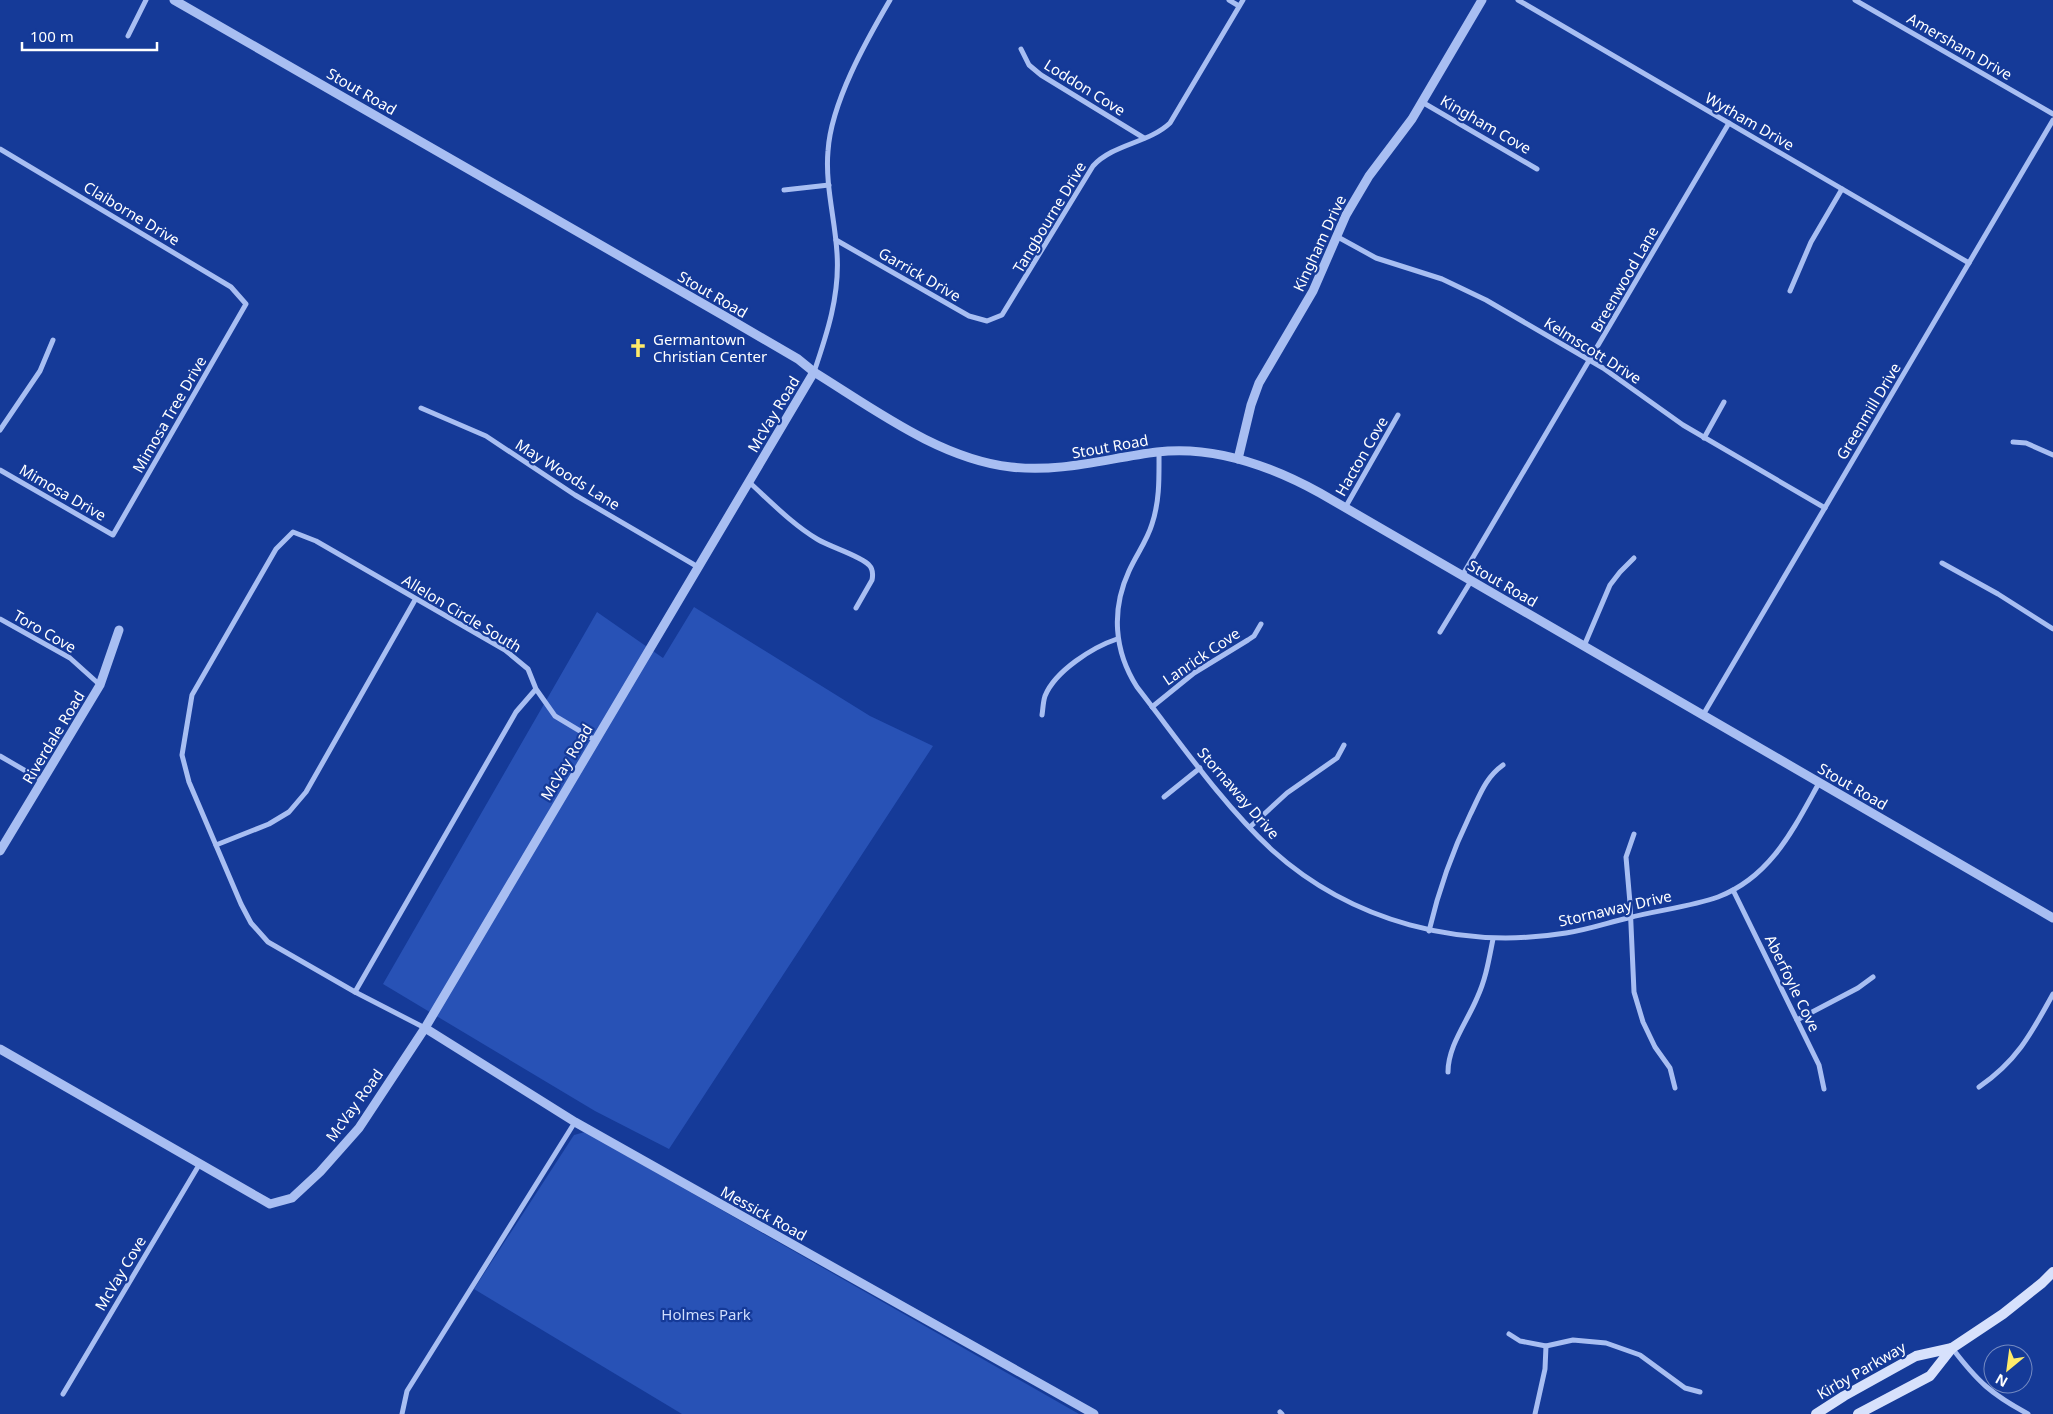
<svg xmlns="http://www.w3.org/2000/svg" width="2053" height="1414" viewBox="0 0 2053 1414" font-family="'Noto Sans',sans-serif">
  <style>
    .green { fill: #2852b6 }
    .lines { fill: none; stroke-linecap: round; stroke-linejoin: round }
    .minor { stroke: #a8bef2; stroke-width: 5 }
    .tertiary { stroke: #a8bef2; stroke-width: 9 }
    .secondary { stroke: #d7e1fc; stroke-width: 10 }
    .labels { text-anchor: middle; dominant-baseline: central; stroke-width: 4.5; stroke-linejoin: round; paint-order: stroke }
    .street-label { font-size: 15px; fill: #fff; stroke: #153a98 }
    .poi-label { font-size: 15px; fill: #fff; stroke: #153a98; text-anchor: start }
    .park-label { font-size: 15px; fill: #cfddfd; stroke: #153a98 }
  </style>
  <rect width="100%" height="100%" fill="#153a98"/>
  <g class="green">
    <polygon points="694,607 870,716 933,746 669,1149 595,1111 383,984 597,612 663,658"/>
    <polygon points="585,1132 1079,1414 682,1414 474,1289 574,1135"/>
  </g>
  <g class="lines">
    <g class="minor">
      <polyline points="1229,0 1239,6"/>
      <polyline points="1518,0 1969,263"/>
      <polyline points="1855,0 2053,114"/>
      <polyline points="128,36 146,0"/>
      <polyline points="1021,49 1029,65 1041,75 1144,138"/>
      <polyline points="1422,102 1537,169"/>
      <polyline points="0,149 231,287 246,304 113,535 0,470"/>
      <polyline points="784,190 829,185"/>
      <polyline points="1336,236 1376,258 1442,279 1486,300 1603,368 1683,425 1825,508"/>
      <path d="M 836,240 L 969,316 L 987,321 L 1002,315 L 1093,166 C 1113,144 1149,143 1170,123 L 1243,0"/>
      <polyline points="1790,291 1811,242 1842,189"/>
      <path d="M 814,372 C 827,334 840,295 837,253 C 835,219 825,185 828,151 C 831,103 866,41 890,0"/>
      <polyline points="421,408 486,436 575,495 698,567"/>
      <polyline points="0,430 40,371 53,340"/>
      <polyline points="1704,438 1724,402"/>
      <polyline points="2013,442 2026,443 2053,455"/>
      <path d="M 1159,452 C 1159,476 1160,500 1152,524 C 1147,541 1136,555 1129,571 C 1111,610 1114,651 1137,687 C 1179,741 1222,804 1272,850 C 1352,922 1461,950 1566,933 C 1587,930 1607,923 1628,918 C 1658,910 1690,907 1718,897 C 1771,877 1794,828 1819,783"/>
      <path d="M 749,482 C 771,502 792,524 817,539 C 830,547 861,556 869,565 C 873,569 873,575 872,580 L 856,608"/>
      <polyline points="1345,508 1398,415"/>
      <polyline points="1942,563 1998,594 2053,629"/>
      <polyline points="1462,576 1729,123"/>
      <polyline points="0,619 70,658 100,685"/>
      <polyline points="1440,632 1471,581"/>
      <polyline points="1584,646 1610,585 1620,572 1634,558"/>
      <polyline points="536,689 516,712 355,992 268,942 251,923 241,904 189,782 182,755 192,695 276,549 293,532 316,541 505,650 528,669 536,689 555,716 595,740"/>
      <polyline points="1152,707 1194,673 1248,640 1254,636 1261,624"/>
      <path d="M 1042,715 C 1043,709 1043,702 1045,696 C 1055,671 1093,647 1117,639"/>
      <polyline points="1703,715 2053,120"/>
      <polyline points="0,756 43,781"/>
      <polyline points="1164,797 1200,768"/>
      <polyline points="1250,827 1287,793 1337,758 1344,745"/>
      <polyline points="1634,834 1626,857 1630,903 1634,992 1643,1022 1655,1047 1670,1068 1675,1088"/>
      <polyline points="216,845 269,824 289,812 306,792 415,600"/>
      <polyline points="1733,890 1819,1065 1824,1089"/>
      <path d="M 1429,931 C 1439,889 1451,854 1470,815 C 1480,795 1485,778 1503,765"/>
      <polyline points="355,992 425,1028"/>
      <polyline points="1797,1020 1858,988 1873,977"/>
      <path d="M 1448,1072 C 1448,1046 1467,1022 1477,998 C 1486,979 1489,959 1493,939"/>
      <path d="M 1979,1087 C 2017,1061 2031,1034 2053,994"/>
      <polyline points="1509,1334 1520,1341 1546,1346 1573,1340 1606,1343 1640,1355 1685,1388 1700,1392"/>
      <path d="M 1952,1348 C 1978,1382 1991,1394 2028,1414"/>
      <polyline points="63,1394 199,1165"/>
      <polyline points="1280,1412 1282,1414"/>
      <polyline points="402,1414 407,1391 575,1122"/>
      <polyline points="1535,1414 1545,1369 1546,1346"/>
    </g>
    <g class="tertiary">
      <path d="M 174,0 L 726,317 L 798,359 L 814,372 C 874,409 940,459 1011,467 C 1061,473 1108,458 1157,452 C 1215,445 1271,466 1320,493 L 2053,918"/>
      <polyline points="1238,459 1251,405 1259,383 1313,291 1346,215 1369,176 1412,119 1482,0"/>
      <polyline points="0,851 100,685 119,630"/>
      <polyline points="425,1028 575,1122 1094,1414"/>
      <polyline points="0,1049 270,1204 292,1198 320,1172 359,1128 425,1028 814,372"/>
    </g>
    <g class="secondary">
      <polyline points="1816,1414 1844,1396 1916,1356 1952,1348"/>
      <polyline points="1858,1414 1930,1376 1952,1348 2003,1314 2042,1283 2053,1272"/>
    </g>
  </g>
  <defs>
    <g id="church-bare" transform="scale(1.5)"><path d="M-1.2-6h2.4v3.5h3.3v2.4h-3.3V6h-2.4V-.1h-3.3v-2.4h3.3Z" fill="#ffeb69" stroke="#153a98" stroke-width="2.5" paint-order="stroke"/></g>
  </defs>
  <g fill-rule="evenodd">
    <use href="#church-bare" x="638" y="348"/>
  </g>
  <g class="labels">
    <g class="street-label">
      <text transform="translate(1960 46) rotate(30)">Amersham Drive</text>
      <text transform="translate(1085 87) rotate(32)">Loddon Cove</text>
      <text transform="translate(362 91) rotate(30)">Stout Road</text>
      <text transform="translate(1750 121) rotate(30)">Wytham Drive</text>
      <text transform="translate(1486 124) rotate(30)">Kingham Cove</text>
      <text transform="translate(132 213) rotate(31)">Claiborne Drive</text>
      <text transform="translate(1049 217) rotate(-59)">Tangbourne Drive</text>
      <text transform="translate(1319 243) rotate(-65)">Kingham Drive</text>
      <text transform="translate(920 274) rotate(30)">Garrick Drive</text>
      <text transform="translate(1624 279) rotate(-60)">Breenwood Lane</text>
      <text transform="translate(713 294) rotate(30)">Stout Road</text>
      <text transform="translate(1593 350) rotate(32)">Kelmscott Drive</text>
      <text transform="translate(1868 411) rotate(-59)">Greenmill Drive</text>
      <text transform="translate(169 414) rotate(-60)">Mimosa Tree Drive</text>
      <text transform="translate(773 414) rotate(-59)">McVay Road</text>
      <text transform="translate(1110 446) rotate(-10)">Stout Road</text>
      <text transform="translate(1361 456) rotate(-60)">Hacton Cove</text>
      <text transform="translate(568 474) rotate(32)">May Woods Lane</text>
      <text transform="translate(63 492) rotate(30)">Mimosa Drive</text>
      <text transform="translate(1503 583) rotate(30)">Stout Road</text>
      <text transform="translate(462 613) rotate(31)">Allelon Circle South</text>
      <text transform="translate(45 631) rotate(30)">Toro Cove</text>
      <text transform="translate(1201 656) rotate(-34)">Lanrick Cove</text>
      <text transform="translate(53 737) rotate(-59)">Riverdale Road</text>
      <text transform="translate(566 762) rotate(-59)">McVay Road</text>
      <text transform="translate(1853 786) rotate(30)">Stout Road</text>
      <text transform="translate(1239 793) rotate(49)">Stornaway Drive</text>
      <text transform="translate(1615 908) rotate(-13)">Stornaway Drive</text>
      <text transform="translate(1793 983) rotate(64)">Aberfoyle Cove</text>
      <text transform="translate(354 1105) rotate(-54)">McVay Road</text>
      <text transform="translate(764 1213) rotate(29)">Messick Road</text>
      <text transform="translate(120 1273) rotate(-59)">McVay Cove</text>
      <text transform="translate(1861 1370) rotate(-30)">Kirby Parkway</text>
    </g>
    <g class="poi-label">
      <text x="653" y="339">Germantown<tspan x="653" dy="17">Christian Center</tspan></text>
    </g>
    <g class="park-label">
      <text x="706" y="1314">Holmes Park</text>
    </g>
  </g>
  <g transform="translate(2008 1369) rotate(209)"><circle r="24" fill="#153a98" stroke="#7389c1"/>
  <path d="M0-4L9 19L0 12L-9 19Z" fill="#ffeb69"/>
  <text y="-8" font-size="14" font-weight="bold" text-anchor="middle" fill="#ffffff">N</text>
  </g>
  <path d="M22 42v8h135v-8" fill="none" stroke="#ffffff" stroke-width="2.5"/>
  <text x="30" y="42" font-size="15" fill="#ffffff" stroke="#153a98" stroke-width="4" paint-order="stroke">100 m</text>
</svg>
